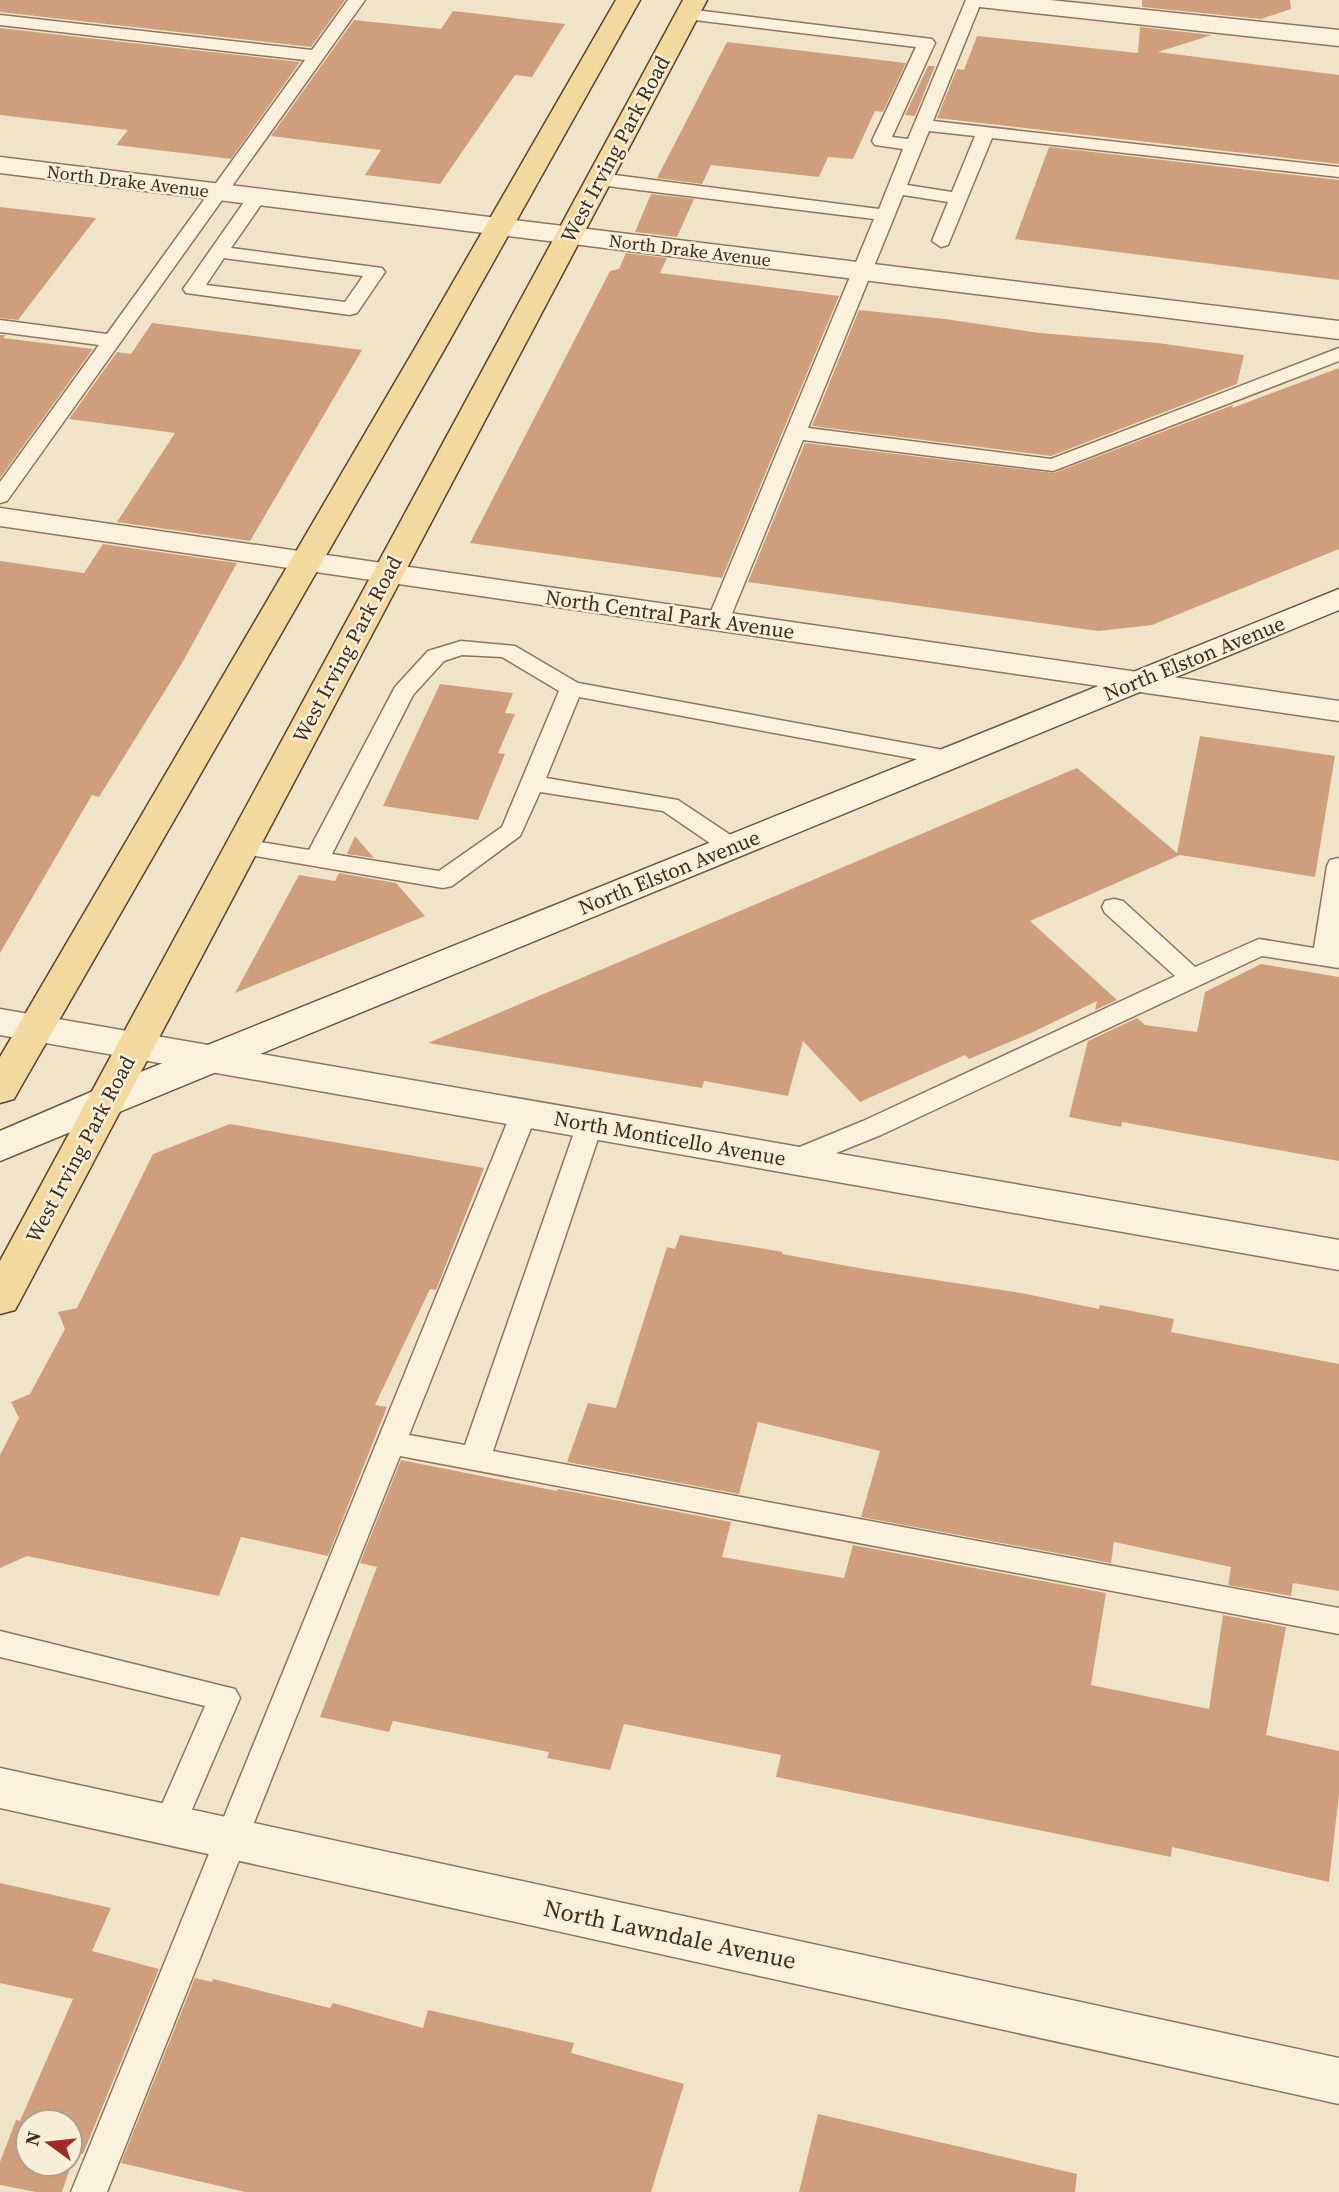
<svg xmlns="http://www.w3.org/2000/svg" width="1339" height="2192" viewBox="0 0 1339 2192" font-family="'Source Serif 4',serif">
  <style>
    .building { fill: #cf9f7d; fill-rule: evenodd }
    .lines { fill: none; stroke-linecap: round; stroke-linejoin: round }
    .lane-casing { stroke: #8d765c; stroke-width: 3 }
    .street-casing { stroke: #8d765c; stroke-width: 3 }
    .secondary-casing { stroke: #6f573f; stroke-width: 3 }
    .primary-casing { stroke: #5b4430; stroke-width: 3 }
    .lane { fill: #faf1dc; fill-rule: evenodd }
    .street { fill: #faf1dc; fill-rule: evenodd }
    .secondary { fill: #faf1dc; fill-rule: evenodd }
    .primary { fill: #f3d9a0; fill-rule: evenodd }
    .labels { text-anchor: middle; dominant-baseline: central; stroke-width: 5; stroke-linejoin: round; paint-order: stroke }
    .far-street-label { font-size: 18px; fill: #3d2e20; stroke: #f7eed8 }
    .street-label { font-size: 21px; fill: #3d2e20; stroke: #f7eed8 }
    .near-street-label { font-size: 24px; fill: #3d2e20; stroke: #f7eed8 }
  </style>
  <rect width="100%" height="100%" fill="#f0e4c8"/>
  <g class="building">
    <polygon points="0,0 345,0 311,47 0,12"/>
    <polygon points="1142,0 1290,0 1291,9 1261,19 1142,7"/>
    <polygon points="453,11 565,24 532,77 515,75 440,184 365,175 381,150 271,136 354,20 441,29"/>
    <polygon points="1140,27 1212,35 1158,52 1339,75 1339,164 937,118 957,69 964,70 977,36 1138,53"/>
    <polygon points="0,28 300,62 231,159 116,145 128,130 0,115"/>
    <polygon points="727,42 906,63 883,112 875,111 853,159 828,157 819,177 711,165 702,184 657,178"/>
    <polygon points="928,66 935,66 915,116 905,115"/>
    <polygon points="1049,147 1339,180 1339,280 1015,239"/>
    <polygon points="651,194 694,199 677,237 635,232"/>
    <polygon points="0,207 96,218 18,320 0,318"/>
    <polygon points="626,253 667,258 660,273 839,296 722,578 470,543 610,271 619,269"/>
    <polygon points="859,310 945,319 1040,333 1158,343 1244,355 1237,384 1051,456 812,426"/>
    <polygon points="152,323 362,350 250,541 117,522 175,433 69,419 117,352 131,354"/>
    <polygon points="0,335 6,335 3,338 93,349 0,478"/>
    <polygon points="1339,368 1339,549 1152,625 1098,631 748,582 805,443 1054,473 1233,405 1232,408"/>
    <polygon points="103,544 237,563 181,665 99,797 92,795 0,953 0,561 84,573"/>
    <polygon points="440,684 513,693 505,713 515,714 498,753 505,754 478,820 383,806"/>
    <polygon points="1200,736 1335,756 1315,877 1180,855 1030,921 1117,1000 1095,1010 1097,1001 1031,1033 969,1059 965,1055 860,1102 803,1041 788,1096 704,1081 702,1088 428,1043 1077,768 1177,853"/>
    <polygon points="355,836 374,858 347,854"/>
    <polygon points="339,873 396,883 425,916 235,993 299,875 335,881"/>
    <polygon points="1261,964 1339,977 1339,1161 1122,1122 1121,1127 1069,1117 1088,1041 1137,1018 1145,1025 1197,1032 1205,992"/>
    <polygon points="230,1124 484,1168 436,1290 430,1289 375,1405 387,1407 328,1556 241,1537 219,1596 27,1556 0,1568 0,1455 19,1418 11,1402 30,1394 65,1329 58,1312 77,1308 153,1154"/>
    <polygon points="680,1235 783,1252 782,1254 870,1270 1021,1293 1099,1309 1100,1305 1174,1319 1171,1332 1339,1364 1339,1591 1293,1583 1291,1596 1228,1585 1231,1567 1114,1542 1111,1563 861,1517 880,1451 758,1422 739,1494 567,1462 588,1403 616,1408 667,1247 675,1249"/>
    <polygon points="401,1460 557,1491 558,1489 731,1522 722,1557 844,1578 853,1545 1106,1593 1091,1685 1209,1709 1223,1615 1286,1627 1266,1735 1339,1751 1339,1794 1329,1882 1172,1847 1171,1857 776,1777 781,1755 624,1724 610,1770 547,1758 549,1752 393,1721 389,1732 320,1717 377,1567 360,1563"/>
    <path d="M 0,1883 L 111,1908 L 92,1951 L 159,1969 L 83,2154 L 75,2153 L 62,2192 L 36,2192 L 0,2185 L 0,2162 L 16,2120 L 20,2121 L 73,1999 L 0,1983 ZM 28,2122 L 70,2122 L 70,2164 L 28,2164 Z"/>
    <polygon points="195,1978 212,1982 213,1979 330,2008 333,2003 423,2028 428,2010 574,2043 571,2053 684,2084 651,2192 245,2192 121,2163"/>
    <polygon points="818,2114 1077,2174 1075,2192 799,2192"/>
  </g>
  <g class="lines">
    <g class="lane-casing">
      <g id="lane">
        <polygon points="348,0 365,0 7,501 0,503 0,482 99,345 0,332 0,320 107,334 305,60 0,25 0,15 312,50"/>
        <path d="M 966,0 L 982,0 L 933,121 L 1339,167 L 1339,177 L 992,138 L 948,245 L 941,247 L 932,241 L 948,202 L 903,195 L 808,428 L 1051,459 L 1339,348 L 1339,361 L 1053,471 L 803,440 L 729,621 L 726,626 L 710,626 L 707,621 L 874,219 L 599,185 L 590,179 L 599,173 L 879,209 L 903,149 L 875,145 L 872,141 L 916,47 L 687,19 L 679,14 L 687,9 L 932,39 L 935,43 L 892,137 L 908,139 ZM 929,131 L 975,136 L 952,192 L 907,185 Z"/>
        <path d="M 258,190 L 267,196 L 231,248 L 382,268 L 385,272 L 357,313 L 350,315 L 186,293 L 183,289 L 186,285 L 251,192 ZM 224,258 L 363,276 L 345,302 L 206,285 Z"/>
        <path d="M 461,641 L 515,646 L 578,683 L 949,751 L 957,753 L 961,758 L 957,763 L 949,765 L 579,697 L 546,778 L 678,800 L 741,842 L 744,847 L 741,852 L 732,855 L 723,852 L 663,811 L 540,792 L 520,836 L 452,886 L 443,888 L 232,852 L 229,847 L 232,842 L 241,839 L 309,850 L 395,687 L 428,651 ZM 462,655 L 502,657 L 559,691 L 502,827 L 439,871 L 332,854 L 413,695 L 444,661 Z"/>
        <polygon points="1339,858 1339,968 1262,956 881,1135 794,1170 785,1167 781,1160 785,1153 863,1121 1175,976 1105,913 1102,907 1105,901 1114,899 1123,901 1195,967 1259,939 1314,948 1327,866 1330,860"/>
        <polygon points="524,1104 533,1106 537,1113 409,1435 465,1445 577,1124 581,1117 590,1115 599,1117 603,1124 493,1451 1339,1608 1339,1634 400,1456 107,2192 71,2192 511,1113 515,1106"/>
        <polygon points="0,1631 235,1689 240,1698 181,1835 169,1839 157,1835 153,1825 205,1706 0,1657"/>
      </g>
    </g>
    <g class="street-casing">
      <g id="street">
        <polygon points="968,0 1050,0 1339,30 1339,46 980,7 971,5"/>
        <polygon points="0,157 1339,321 1339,339 0,173"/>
        <polygon points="0,508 1339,701 1339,721 0,526"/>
        <polygon points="0,1009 1339,1240 1339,1270 0,1035"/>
        <polygon points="0,1768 1339,2058 1339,2104 0,1808"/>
      </g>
    </g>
    <g class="secondary-casing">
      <polygon id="secondary" points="1339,589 1339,610 0,1161 0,1131 91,1092"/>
    </g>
    <g class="primary-casing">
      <g id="primary">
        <polygon points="616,0 640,0 444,350 19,1090 14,1099 0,1103 0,1057 414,350"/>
        <polygon points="683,0 707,0 21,1299 15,1310 0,1314 0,1261"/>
      </g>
    </g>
    <use href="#lane" class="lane"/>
    <use href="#street" class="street"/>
    <use href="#secondary" class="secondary"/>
    <use href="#primary" class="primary"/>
  </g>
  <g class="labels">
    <g class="far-street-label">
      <text transform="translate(128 181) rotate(7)">North Drake Avenue</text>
      <text transform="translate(690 250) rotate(7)">North Drake Avenue</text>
    </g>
    <g class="street-label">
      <text transform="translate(615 149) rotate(-62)">West Irving Park Road</text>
      <text transform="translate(670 614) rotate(8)">North Central Park Avenue</text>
      <text transform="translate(347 649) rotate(-62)">West Irving Park Road</text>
      <text transform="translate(1194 658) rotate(-22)">North Elston Avenue</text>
      <text transform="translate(669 872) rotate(-22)">North Elston Avenue</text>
      <text transform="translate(670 1138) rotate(10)">North Monticello Avenue</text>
      <text transform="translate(80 1149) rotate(-62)">West Irving Park Road</text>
    </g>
    <g class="near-street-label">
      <text transform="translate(670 1934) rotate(12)">North Lawndale Avenue</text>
    </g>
  </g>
  <g transform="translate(49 2143) rotate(285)"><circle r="33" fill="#f7eed8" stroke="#ada18e" stroke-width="2"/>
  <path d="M0-5L12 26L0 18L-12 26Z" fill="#9e2a2b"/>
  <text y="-10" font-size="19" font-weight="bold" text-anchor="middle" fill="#3d2e20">N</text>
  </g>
</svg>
